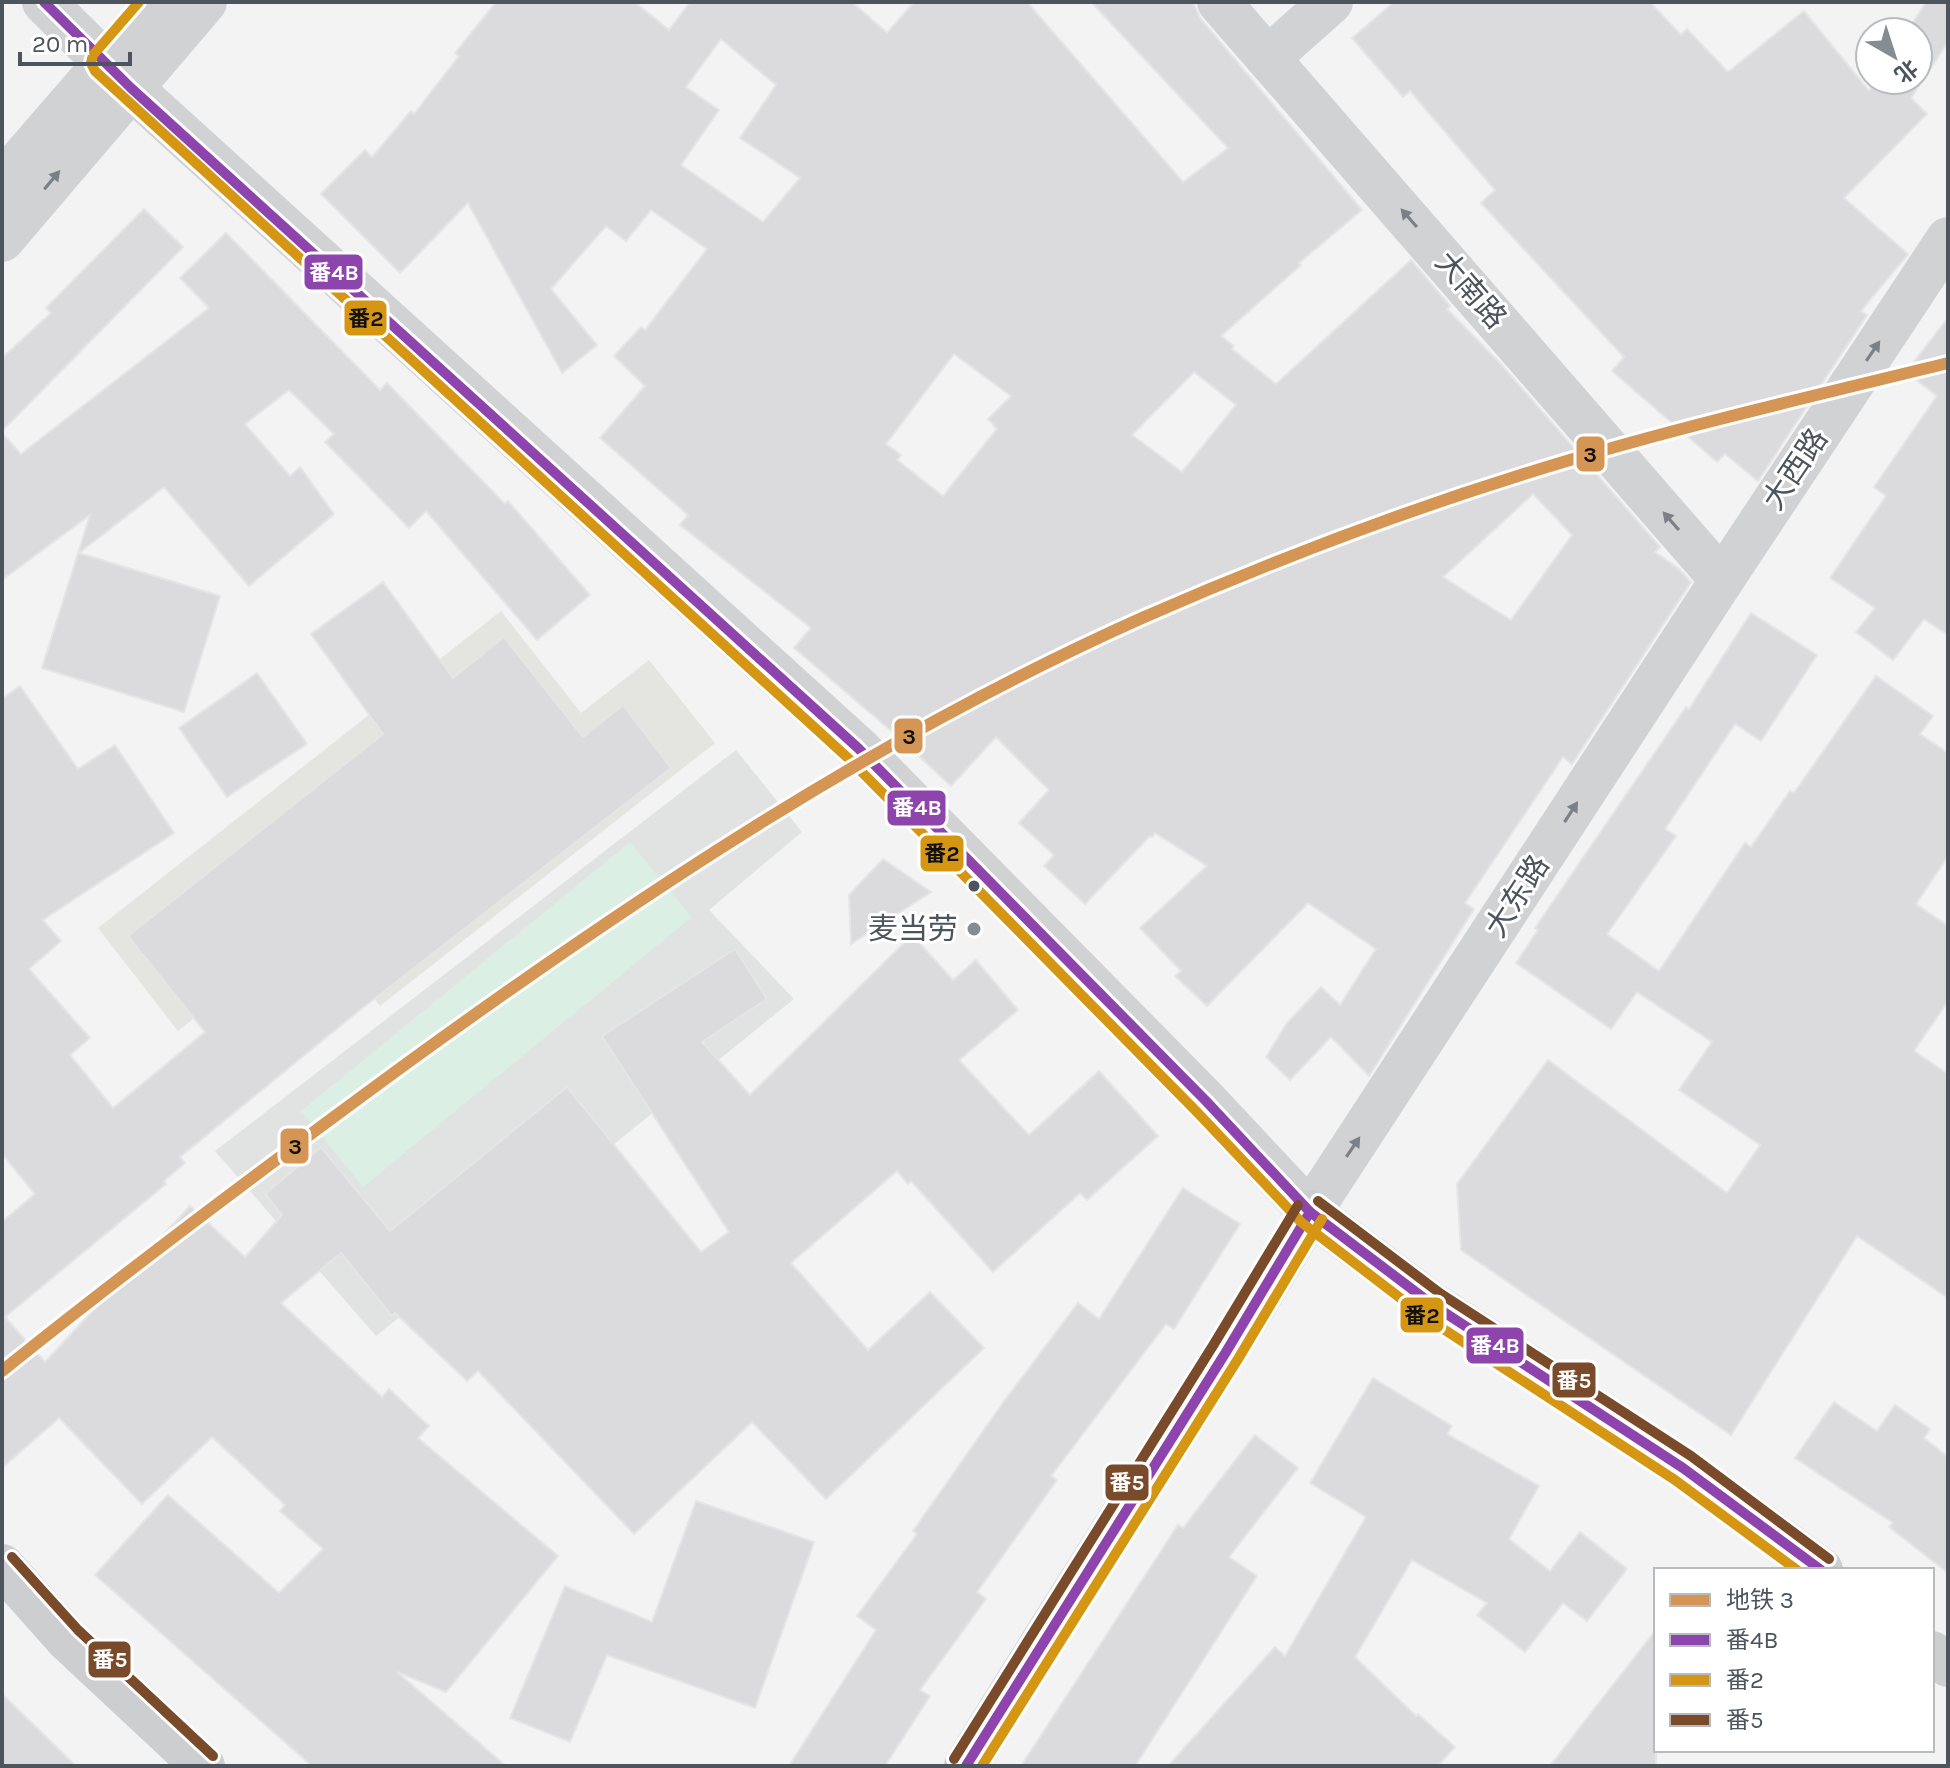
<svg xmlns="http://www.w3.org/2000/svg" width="1950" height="1768" viewBox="0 0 1950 1768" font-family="Karla,'Noto Sans SC',sans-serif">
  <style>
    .commercial { fill: #e4e4e1 }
    .education { fill: #e1e2e2 }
    .green { fill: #dbefe4 }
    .building { fill: #dbdbdd; stroke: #e5e5e5; stroke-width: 2; fill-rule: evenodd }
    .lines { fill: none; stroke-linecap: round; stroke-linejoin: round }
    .secondary { stroke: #d0d2d4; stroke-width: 44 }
    .primary { stroke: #ccced0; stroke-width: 44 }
    .bus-1-casing { stroke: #fff; stroke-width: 16 }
    .bus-2-casing { stroke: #fff; stroke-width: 16 }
    .bus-3-casing { stroke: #fff; stroke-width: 16 }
    .bus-1 { stroke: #8e44ad; stroke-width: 10 }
    .bus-2 { stroke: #d59613; stroke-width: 10 }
    .bus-3 { stroke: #7a4b2a; stroke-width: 10 }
    .metro-1-casing { stroke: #fff; stroke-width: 18 }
    .metro-1 { stroke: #d49555; stroke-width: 12 }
    .oneway { fill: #7a8087 }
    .bus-dot { fill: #4c545d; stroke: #fff; stroke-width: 3 }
    .poi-dot { fill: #868c92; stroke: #fff; stroke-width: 3 }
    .labels { text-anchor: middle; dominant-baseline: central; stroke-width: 6; stroke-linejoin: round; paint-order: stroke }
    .street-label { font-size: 30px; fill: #4c545d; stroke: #fff }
    .poi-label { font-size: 30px; fill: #4c545d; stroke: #fff; text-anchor: end }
    .line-badge { stroke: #fff; stroke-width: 3 }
    .badge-label { font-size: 22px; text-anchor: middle; font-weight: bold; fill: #fff }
    .pale-badge-label { font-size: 22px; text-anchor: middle; font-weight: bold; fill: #111 }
  </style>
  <rect width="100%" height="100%" fill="#f3f3f3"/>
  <polygon class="commercial" points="501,611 581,713 649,660 715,743 380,1006 315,923 178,1031 98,928"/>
  <polygon class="education" points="736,750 802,832 709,910 794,999 376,1336 215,1151"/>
  <polygon class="green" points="630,842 692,917 363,1187 301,1111"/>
  <g class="building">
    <path d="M 496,2 L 635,2 L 669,30 L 690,2 L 852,2 L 887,33 L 914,2 L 1027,2 L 1183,182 L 1228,148 L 1091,2 L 1193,2 L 1200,18 L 1362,210 L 1299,263 L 1301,265 L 1221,336 L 1234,346 L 1232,349 L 1276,384 L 1411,260 L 1450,306 L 1447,309 L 1500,363 L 1660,547 L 1655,552 L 1679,569 L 1691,582 L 1572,764 L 1563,757 L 1465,903 L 1474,909 L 1369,1076 L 1331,1037 L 1290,1080 L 1266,1057 L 1287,1023 L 1321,987 L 1340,1005 L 1376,949 L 1308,903 L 1207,1006 L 1175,976 L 1181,971 L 1140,928 L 1207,866 L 1155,833 L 1152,837 L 1150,836 L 1085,904 L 1044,866 L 1054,855 L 1019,823 L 1049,790 L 996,737 L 951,786 L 895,734 L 794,648 L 811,628 L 680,525 L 688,515 L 600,438 L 645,386 L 614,356 L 641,327 L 645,330 L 707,249 L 651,210 L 626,241 L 606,226 L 551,289 L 597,345 L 562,373 L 468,203 L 400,273 L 321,194 L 365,150 L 372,157 L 411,111 L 414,114 L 459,56 L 455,53 ZM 721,39 L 776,85 L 740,138 L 800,178 L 763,222 L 681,165 L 719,110 L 686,87 ZM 954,354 L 1011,396 L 988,419 L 997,429 L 943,496 L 897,460 L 901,455 L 886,444 ZM 1194,372 L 1236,405 L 1182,472 L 1132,435 ZM 1533,494 L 1572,535 L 1511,620 L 1443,577 Z"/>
    <polygon points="1394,2 1650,2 1681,35 1687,29 1728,72 1804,11 1869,91 1876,80 1918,80 1918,32 1907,32 1926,2 1948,2 1948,42 1911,98 1927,114 1844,198 1908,254 1861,311 1867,315 1758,481 1725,454 1717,462 1612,371 1624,357 1481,203 1495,190 1410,91 1403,97 1352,38"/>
    <polygon points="144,209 183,247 2,431 2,358 51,313 46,308"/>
    <polygon points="226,233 380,390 387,383 505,504 508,501 590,595 537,640 426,511 409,528 325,442 334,434 289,390 245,424 290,476 300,467 334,514 249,586 164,487 79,553 220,596 184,712 42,668 90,515 2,580 2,433 21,454 209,308 180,278"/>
    <polygon points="1948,318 1948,635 1924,619 1893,660 1856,632 1875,608 1830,578 1886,496 1874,487 1937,396 1906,372"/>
    <polygon points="383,582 453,678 504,637 583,737 623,705 671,768 355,1014 180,1157 185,1163 164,1181 166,1184 5,1317 45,1362 190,1206 245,1257 282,1215 265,1194 321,1147 390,1231 567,1087 701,1252 729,1232 602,1036 735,949 767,999 702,1042 750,1095 912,935 953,980 976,960 1018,1010 959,1060 1029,1135 1099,1071 1158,1136 1087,1200 1080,1193 993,1272 911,1181 908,1184 897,1171 791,1263 868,1350 930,1292 984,1348 826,1499 752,1422 634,1534 478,1371 467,1381 395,1313 392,1316 341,1253 281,1303 382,1397 389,1389 429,1426 418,1438 558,1556 446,1692 397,1672 506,1766 312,1766 95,1575 168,1495 279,1593 323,1549 280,1511 285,1505 212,1437 142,1504 59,1418 2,1468 2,1222 35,1194 2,1154 2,699 20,686 78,769 115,745 174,833 43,920 61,941 29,969 90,1038 70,1055 113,1108 205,1032 128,936 383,734 311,634"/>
    <polygon points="1751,613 1817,655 1761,741 1735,724 1665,829 1676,836 1607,934 1659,971 1745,843 1751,847 1790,791 1794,793 1876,676 1933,716 1920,734 1948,753 1948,856 1916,904 1948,926 1948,1001 1914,1051 1948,1074 1948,1298 1857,1236 1731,1435 1461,1250 1457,1184 1548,1060 1727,1193 1760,1145 1679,1090 1712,1042 1637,992 1611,1029 1516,963 1538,930 1535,928 1686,707 1689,709"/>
    <polygon points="257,673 307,744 227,797 179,728"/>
    <polygon points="883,859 931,892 851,944 849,895"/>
    <polygon points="1183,1188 1240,1224 1174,1329 1166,1324 1051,1476 1057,1480 977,1592 986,1599 920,1690 930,1696 885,1766 789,1766 876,1630 857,1616 917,1534 913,1531 1002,1404 1078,1303 1099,1319"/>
    <polygon points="1373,1378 1452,1426 1447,1434 1539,1486 1509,1539 1550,1571 1580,1532 1627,1569 1587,1621 1563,1603 1525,1652 1477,1615 1487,1603 1412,1560 1355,1657 1416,1716 1418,1714 1455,1747 1438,1766 1168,1766 1275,1647 1285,1656 1366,1517 1310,1483"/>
    <polygon points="1834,1402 1877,1431 1895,1405 1930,1429 1924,1438 1948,1457 1948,1573 1889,1527 1893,1523 1795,1458"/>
    <polygon points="1255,1435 1298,1468 1229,1557 1257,1576 1135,1766 1021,1766 1178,1525 1183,1528"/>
    <polygon points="696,1501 814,1542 755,1708 607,1655 570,1742 510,1718 565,1586 652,1622"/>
    <polygon points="1656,1630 1656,1766 1550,1766 1616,1681"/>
    <polygon points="2,1694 76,1766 2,1766"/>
  </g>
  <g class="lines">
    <g class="secondary">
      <polyline points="44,2 131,88 858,748 1206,1101 1310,1212 1722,580 1948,239"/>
      <polyline points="1219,2 1722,580"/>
      <polyline points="1268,58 1331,2"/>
      <polyline points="2,182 158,2"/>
      <polyline points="2,240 205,2"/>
    </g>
    <g class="primary">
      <polyline points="2,1566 68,1640 203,1766"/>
      <polyline points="1932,1653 1948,1665"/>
      <path d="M 966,1766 C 1079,1580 1200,1400 1310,1212 L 1433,1305 L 1683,1468 L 1821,1570"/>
    </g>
    <g class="bus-1-casing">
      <g id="bus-1">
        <polyline points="44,2 131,88 858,748 1206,1101 1310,1212 1433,1305 1683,1468 1821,1570"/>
        <polyline points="966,1766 1226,1352 1310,1212"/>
      </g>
    </g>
    <g class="bus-2-casing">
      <g id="bus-2">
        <polyline points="139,2 93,55 91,63 95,71 848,758 1196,1111 1301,1222 1425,1317 1675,1480 1797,1570"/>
        <polyline points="982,1766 1238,1359 1322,1219"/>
      </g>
    </g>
    <g class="bus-3-casing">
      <g id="bus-3">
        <polyline points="1318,1201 1441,1294 1691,1456 1829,1559"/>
        <polyline points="12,1557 78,1630 213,1756"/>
        <polyline points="954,1759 1214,1344 1298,1205"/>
      </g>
    </g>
    <use href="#bus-1" class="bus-1"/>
    <use href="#bus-2" class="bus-2"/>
    <use href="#bus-3" class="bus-3"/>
    <g class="metro-1-casing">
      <path id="metro-1" d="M 2,1371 C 135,1264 272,1162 410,1061 C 642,893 880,735 1142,618 C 1281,557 1425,503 1570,460 C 1695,423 1822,394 1948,363"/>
    </g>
    <use href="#metro-1" class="metro-1"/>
  </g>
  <defs><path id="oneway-solid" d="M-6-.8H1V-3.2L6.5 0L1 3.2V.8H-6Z" transform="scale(2)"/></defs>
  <g class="oneway">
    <use href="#oneway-solid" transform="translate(52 180) rotate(-50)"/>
    <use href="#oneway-solid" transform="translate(1409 218) rotate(-131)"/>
    <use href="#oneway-solid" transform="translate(1873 351) rotate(-56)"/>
    <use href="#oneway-solid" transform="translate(1671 521) rotate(-131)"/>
    <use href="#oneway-solid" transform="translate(1571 812) rotate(-57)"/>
    <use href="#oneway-solid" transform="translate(1353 1147) rotate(-56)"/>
  </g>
  <circle class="bus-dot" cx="974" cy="886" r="7"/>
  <circle class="poi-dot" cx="974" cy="929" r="8"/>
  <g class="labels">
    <g class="street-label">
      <text transform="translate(1471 290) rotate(49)">大南路</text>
      <text transform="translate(1795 469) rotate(-56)">大西路</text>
      <text transform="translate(1517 896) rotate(-57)">大东路</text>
    </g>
    <g class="poi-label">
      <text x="958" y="929">麦当劳</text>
    </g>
  </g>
  <g class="line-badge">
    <rect x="303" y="253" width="61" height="38" rx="8" fill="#8e44ad"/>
    <rect x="343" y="299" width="45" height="38" rx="8" fill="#d59613"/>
    <rect x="1575" y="435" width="31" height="38" rx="8" fill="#d49555"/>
    <rect x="893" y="717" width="31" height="38" rx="8" fill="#d49555"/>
    <rect x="886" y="789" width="61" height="38" rx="8" fill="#8e44ad"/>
    <rect x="919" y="834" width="46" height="39" rx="8" fill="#d59613"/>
    <rect x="279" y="1127" width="31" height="38" rx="8" fill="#d49555"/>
    <rect x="1399" y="1296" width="46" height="38" rx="8" fill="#d59613"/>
    <rect x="1465" y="1326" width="60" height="39" rx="8" fill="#8e44ad"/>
    <rect x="1551" y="1361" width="46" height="38" rx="8" fill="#7a4b2a"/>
    <rect x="1104" y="1463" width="46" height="39" rx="8" fill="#7a4b2a"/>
    <rect x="87" y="1640" width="45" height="39" rx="8" fill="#7a4b2a"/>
  </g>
  <g class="badge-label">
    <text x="334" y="280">番4B</text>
    <text x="917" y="815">番4B</text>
    <text x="1495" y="1353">番4B</text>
    <text x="1574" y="1388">番5</text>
    <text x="1127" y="1490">番5</text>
    <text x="110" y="1667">番5</text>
  </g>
  <g class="pale-badge-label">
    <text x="366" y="326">番2</text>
    <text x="1590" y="462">3</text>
    <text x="909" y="744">3</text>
    <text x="942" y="861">番2</text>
    <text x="295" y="1154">3</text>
    <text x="1422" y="1323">番2</text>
  </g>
  <rect width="1950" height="1768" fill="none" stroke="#4c545d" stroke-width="8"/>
  <rect x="1654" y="1568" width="280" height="184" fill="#ffffff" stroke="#b7bbbe" stroke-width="2"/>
  <rect x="1670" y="1594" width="40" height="12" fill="#d49555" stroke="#b7bbbe" stroke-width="2"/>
  <text x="1726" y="1608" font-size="24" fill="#4c545d">地铁 3</text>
  <rect x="1670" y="1634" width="40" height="12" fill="#8e44ad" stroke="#b7bbbe" stroke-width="2"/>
  <text x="1726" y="1648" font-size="24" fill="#4c545d">番4B</text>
  <rect x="1670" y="1674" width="40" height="12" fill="#d59613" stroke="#b7bbbe" stroke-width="2"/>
  <text x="1726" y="1688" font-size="24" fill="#4c545d">番2</text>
  <rect x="1670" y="1714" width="40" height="12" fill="#7a4b2a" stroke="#b7bbbe" stroke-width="2"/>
  <text x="1726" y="1728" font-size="24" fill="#4c545d">番5</text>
  <g transform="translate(1894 56) rotate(141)"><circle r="38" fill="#ffffff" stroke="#b7bbbe" stroke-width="2"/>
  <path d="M0-6L14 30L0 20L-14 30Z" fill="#868c92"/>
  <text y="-12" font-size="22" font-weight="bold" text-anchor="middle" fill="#4c545d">北</text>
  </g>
  <path d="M20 52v12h110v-12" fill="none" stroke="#4c545d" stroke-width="4"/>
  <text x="32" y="52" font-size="24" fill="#4c545d" stroke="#ffffff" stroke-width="6" paint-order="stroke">20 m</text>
</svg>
